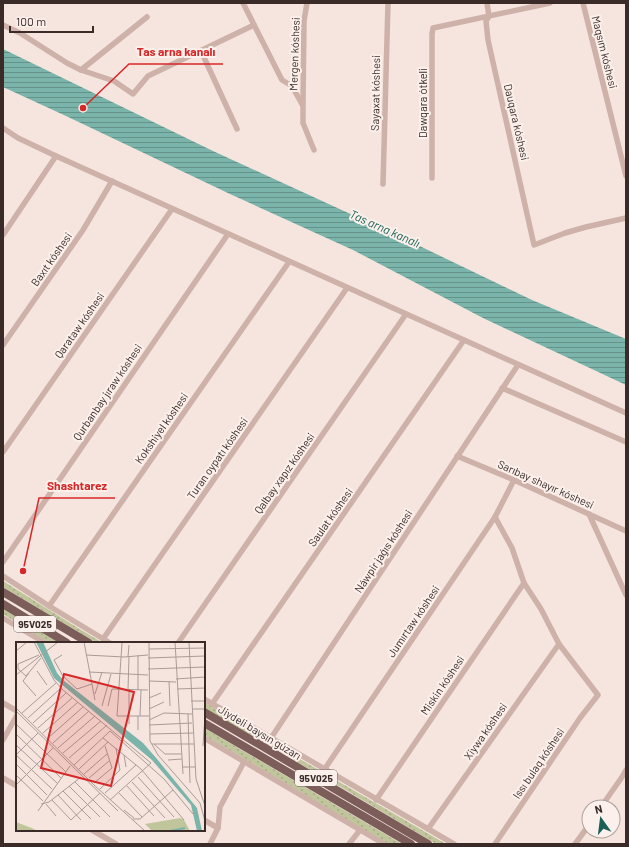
<svg xmlns="http://www.w3.org/2000/svg" width="629" height="847" viewBox="0 0 629 847" font-family="Barlow,sans-serif">
  <style>
    .grass { fill: url(#grass-dots) }
    .water { fill: url(#water-rules) }
    .lines { fill: none; stroke-linecap: round; stroke-linejoin: round }
    .minor { stroke: #ceb1a8; stroke-width: 5.5 }
    .primary { stroke: #7d5d59; stroke-width: 8 }
    .labels { text-anchor: middle; dominant-baseline: central; stroke-width: 4; stroke-linejoin: round; paint-order: stroke }
    .shield { fill: #fbf0eb; stroke: #746663; stroke-width: 1 }
    .shield-label { font-size: 10px; font-weight: bold; fill: #3a2b29 }
    .street-label { font-size: 11px; fill: #3a2b29; stroke: #fbf0eb }
    .water-label { font-size: 12px; font-style: italic; fill: #1a6056; stroke: #fbf0eb }
    .inset-river { fill: none; stroke: #7ab4aa; stroke-width: 2 }
    .inset-road { fill: none; stroke: #aa9b96; stroke-width: 1 }
    .view { fill: #d62828; fill-opacity: 0.15; stroke: #d62828; stroke-width: 2 }
    .inset-edge { fill: none; stroke: #3a2b29; stroke-width: 2 }
    .leader { fill: none; stroke: #d62828; stroke-width: 1.5 }
    .callout-dot { fill: #d62828; stroke: #fbf0eb; stroke-width: 1.5 }
    .callout-label { font-size: 12px; text-anchor: middle; font-weight: bold; fill: #d62828; stroke: #fbf0eb; stroke-width: 4; stroke-linejoin: round; paint-order: stroke }
  </style>
  <defs>
    <pattern id="grass-dots" width="8" height="8" patternUnits="userSpaceOnUse"><rect width="8" height="8" fill="#c0c59c"/><path d="M2 2h.1M6 6h.1" fill="none" stroke="#a6a986" stroke-width="1.8" stroke-linecap="round"/></pattern>
    <pattern id="water-rules" width="6" height="5" patternUnits="userSpaceOnUse"><rect width="6" height="5" fill="#7ab4aa"/><path d="M0 2.5h6" fill="none" stroke="#65938a"/></pattern>
  </defs>
  <rect width="100%" height="100%" fill="#f5e5de"/>
  <g class="grass">
    <polygon points="3,581 78,628 103,643 97,643 3,587"/>
    <polygon points="3,608 60,643 49,643 3,614"/>
    <polygon points="204,702 265,738 263,742 204,708"/>
    <polygon points="204,728 402,844 388,844 204,735"/>
    <polygon points="274,744 446,844 436,844 339,786 271,747"/>
  </g>
  <polygon class="water" points="3,49 213,151 405,239 532,300 626,339 626,385 483,318 353,250 230,194 66,116 3,87"/>
  <g class="lines">
    <g class="minor">
      <polyline points="243,3 282,80 292,86 303,106 303,123 314,150"/>
      <polyline points="487,3 489,16 486,21 488,40 534,245 565,233 586,227 626,218"/>
      <polyline points="583,3 626,176"/>
      <polyline points="3,25 20,33 67,63 81,70 114,81 133,94 148,76 254,25"/>
      <polyline points="201,51 237,129"/>
      <polyline points="81,70 147,17"/>
      <polyline points="303,104 304,21 307,3"/>
      <polyline points="3,128 18,138 56,156 626,413"/>
      <polyline points="432,178 432,34 433,28 550,3"/>
      <polyline points="383,184 388,3"/>
      <polyline points="3,235 56,156"/>
      <polyline points="3,345 83,230 112,181"/>
      <polyline points="502,388 626,442"/>
      <polyline points="3,452 172,209"/>
      <polyline points="457,456 514,480 626,531"/>
      <polyline points="589,514 626,595"/>
      <polyline points="495,517 512,548 524,583 541,609 559,644 598,695 580,718 495,844"/>
      <polyline points="3,562 228,234"/>
      <polyline points="3,576 49,606 110,643"/>
      <polyline points="49,606 289,262"/>
      <polyline points="3,618 45,643"/>
      <polyline points="103,639 347,288"/>
      <polyline points="178,643 406,314"/>
      <polyline points="204,699 454,844"/>
      <polyline points="3,703 17,711"/>
      <polyline points="212,704 464,340"/>
      <polyline points="204,738 384,844"/>
      <polyline points="3,740 17,715"/>
      <polyline points="265,749 271,738 518,365"/>
      <polyline points="324,770 495,517 514,480"/>
      <polyline points="3,778 17,786"/>
      <polyline points="376,800 524,583"/>
      <polyline points="601,807 622,777 626,770"/>
      <polyline points="204,820 218,828"/>
      <polyline points="428,829 559,644"/>
      <polyline points="92,830 116,844"/>
      <polyline points="210,844 218,828 220,807 244,762"/>
      <polyline points="349,844 360,830"/>
      <polyline points="575,844 589,825"/>
    </g>
    <g class="primary">
      <polyline points="3,592 89,643"/>
      <polyline points="3,604 67,643"/>
      <polyline points="204,712 428,844"/>
      <polyline points="204,723 411,844"/>
    </g>
  </g>
  <g class="labels">
    <g class="shield">
      <rect x="14" y="616" width="42" height="16" rx="3"/>
      <rect x="295" y="770" width="42" height="16" rx="3"/>
    </g>
    <g class="shield-label">
      <text x="35" y="624">95V025</text>
      <text x="316" y="778">95V025</text>
    </g>
    <g class="street-label">
      <text transform="translate(605 52) rotate(76)">Maqsım kóshesi</text>
      <text transform="translate(294 54) rotate(-88)">Mergen kóshesi</text>
      <text transform="translate(375 93) rotate(-89)">Sayaxat kóshesi</text>
      <text transform="translate(422 103) rotate(-90)">Dawqara ótkeli</text>
      <text transform="translate(517 122) rotate(77)">Dauqara kóshesi</text>
      <text transform="translate(51 259) rotate(-55)">Baxıt kóshesi</text>
      <text transform="translate(79 325) rotate(-55)">Qarataw kóshesi</text>
      <text transform="translate(107 392) rotate(-56)">Qurbanbay jıraw kóshesi</text>
      <text transform="translate(161 428) rotate(-55)">Kokshiyel kóshesi</text>
      <text transform="translate(217 458) rotate(-55)">Turan oypatı kóshesi</text>
      <text transform="translate(284 473) rotate(-55)">Qalbay xapız kóshesi</text>
      <text transform="translate(546 484) rotate(24)">Sarıbay shayır kóshesi</text>
      <text transform="translate(330 517) rotate(-55)">Saulat kóshesi</text>
      <text transform="translate(383 551) rotate(-57)">Náwpir jaǵıs kóshesi</text>
      <text transform="translate(413 621) rotate(-56)">Jumırtaw kóshesi</text>
      <text transform="translate(442 685) rotate(-56)">Miskin kóshesi</text>
      <text transform="translate(485 731) rotate(-55)">Xiywa kóshesi</text>
      <text transform="translate(260 732) rotate(31)">Jiydeli baysın gúzarı</text>
      <text transform="translate(538 763) rotate(-56)">Issı bulaq kóshesi</text>
    </g>
    <g class="water-label">
      <text transform="translate(385 228) rotate(24)">Tas arna kanalı</text>
    </g>
  </g>
  <g transform="translate(16 642)">
    <rect width="189" height="189" fill="#f5e5de"/>
    <path d="M 0,180 L 18,187 L 21,189 L 0,189 Z" fill="#c0c59c"/>
    <path d="M 164,176 L 168,178 L 174,189 L 136,189 L 129,182 Z" fill="#c0c59c"/>
    <path d="M 20,0 L 27,0 L 41,31 L 47,38 L 127,101 L 141,117 L 181,166 L 186,189 L 181,189 L 175,163 L 136,118 L 38,36 Z" fill="#7ab4aa"/>
    <path class="inset-river" d="M 154,189 L 169,186"/>
    <path class="inset-road" d="M 18,0 L 38,38 L 47,48 L 135,121 L 94,158M 68,0 L 79,58M 133,0 L 134,99 L 142,113 L 184,161 L 189,179M 159,0 L 167,132M 173,0 L 180,137 L 189,164M 106,1 L 101,74 L 133,74M 133,7 L 189,6M 0,9 L 11,0M 23,13 L 2,22 L 2,27 L 10,34 L 25,16M 46,13 L 38,18 L 47,34 L 61,47 L 76,42M 70,13 L 108,15 L 132,13M 112,15 L 113,3M 132,16 L 189,14M 132,27 L 189,25M 21,29 L 31,43M 73,30 L 132,33M 13,31 L 7,39 L 20,54M 0,33 L 42,0M 160,37 L 189,35M 133,39 L 160,40M 153,39 L 154,64M 161,47 L 189,46M 112,48 L 113,14M 122,48 L 122,13M 79,52 L 86,30M 133,56 L 145,51M 175,59 L 189,59M 86,64 L 95,32M 92,64 L 96,47 L 132,48M 0,66 L 78,143 L 129,189M 133,67 L 148,60M 176,67 L 189,67M 0,69 L 102,169M 6,71 L 40,41M 172,72 L 174,141M 122,74 L 122,88M 124,74 L 125,48M 12,76 L 45,46M 133,78 L 148,71 L 176,72M 17,81 L 50,51M 0,82 L 50,130M 113,82 L 113,48M 133,83 L 176,81M 22,86 L 56,56M 94,89 L 148,137 L 177,172M 27,91 L 62,60M 0,92 L 45,136M 134,92 L 177,91M 32,96 L 67,65M 87,96 L 125,127 L 168,178M 37,101 L 73,69M 136,102 L 178,102M 138,102 L 149,112 L 165,112M 0,103 L 41,141M 187,104 L 189,73M 42,106 L 79,74M 47,111 L 85,79M 0,113 L 36,147M 0,113 L 22,91M 108,113 L 110,125M 53,116 L 91,83M 152,118 L 166,117M 0,122 L 31,153M 58,123 L 94,89M 166,125 L 179,125M 63,127 L 92,100M 68,132 L 91,112M 0,133 L 27,159M 122,135 L 158,175M 73,136 L 93,119M 59,140 L 94,175M 116,140 L 149,176M 78,141 L 96,126 L 89,104M 0,143 L 37,106M 53,144 L 84,175M 111,144 L 138,174M 84,147 L 104,128 L 100,106M 47,149 L 75,177M 89,151 L 120,123M 103,151 L 126,175M 42,153 L 65,178M 36,158 L 55,178 L 84,151M 25,162 L 33,160 L 65,135M 30,162 L 40,174M 108,168 L 118,176M 22,169 L 54,124M 117,177 L 124,177 L 157,148"/>
    <path class="view" d="M 48,32 L 118,50 L 95,144 L 25,126 Z"/>
    <rect width="189" height="189" class="inset-edge"/>
  </g>
  <path class="leader" d="M83 108L129 64H223M23 571L39 498H115"/>
  <g class="callout-dot">
    <circle cx="83" cy="108" r="4"/>
    <circle cx="23" cy="571" r="4"/>
  </g>
  <g class="callout-label">
    <text x="176" y="56">Tas arna kanalı</text>
    <text x="77" y="490">Shashtarez</text>
  </g>
  <rect width="629" height="847" fill="none" stroke="#3a2b29" stroke-width="8"/>
  <g transform="translate(601 819) rotate(346)"><circle r="19" fill="#fbf0eb" stroke="#aea19d"/>
  <path d="M0-3L7 15L0 10L-7 15Z" fill="#1a6056"/>
  <text y="-6" font-size="11" font-weight="bold" text-anchor="middle" fill="#3a2b29">N</text>
  </g>
  <path d="M10 26v6h83v-6" fill="none" stroke="#3a2b29" stroke-width="2"/>
  <text x="16" y="26" font-size="12" fill="#3a2b29" stroke="#fbf0eb" stroke-width="3" paint-order="stroke">100 m</text>
</svg>
